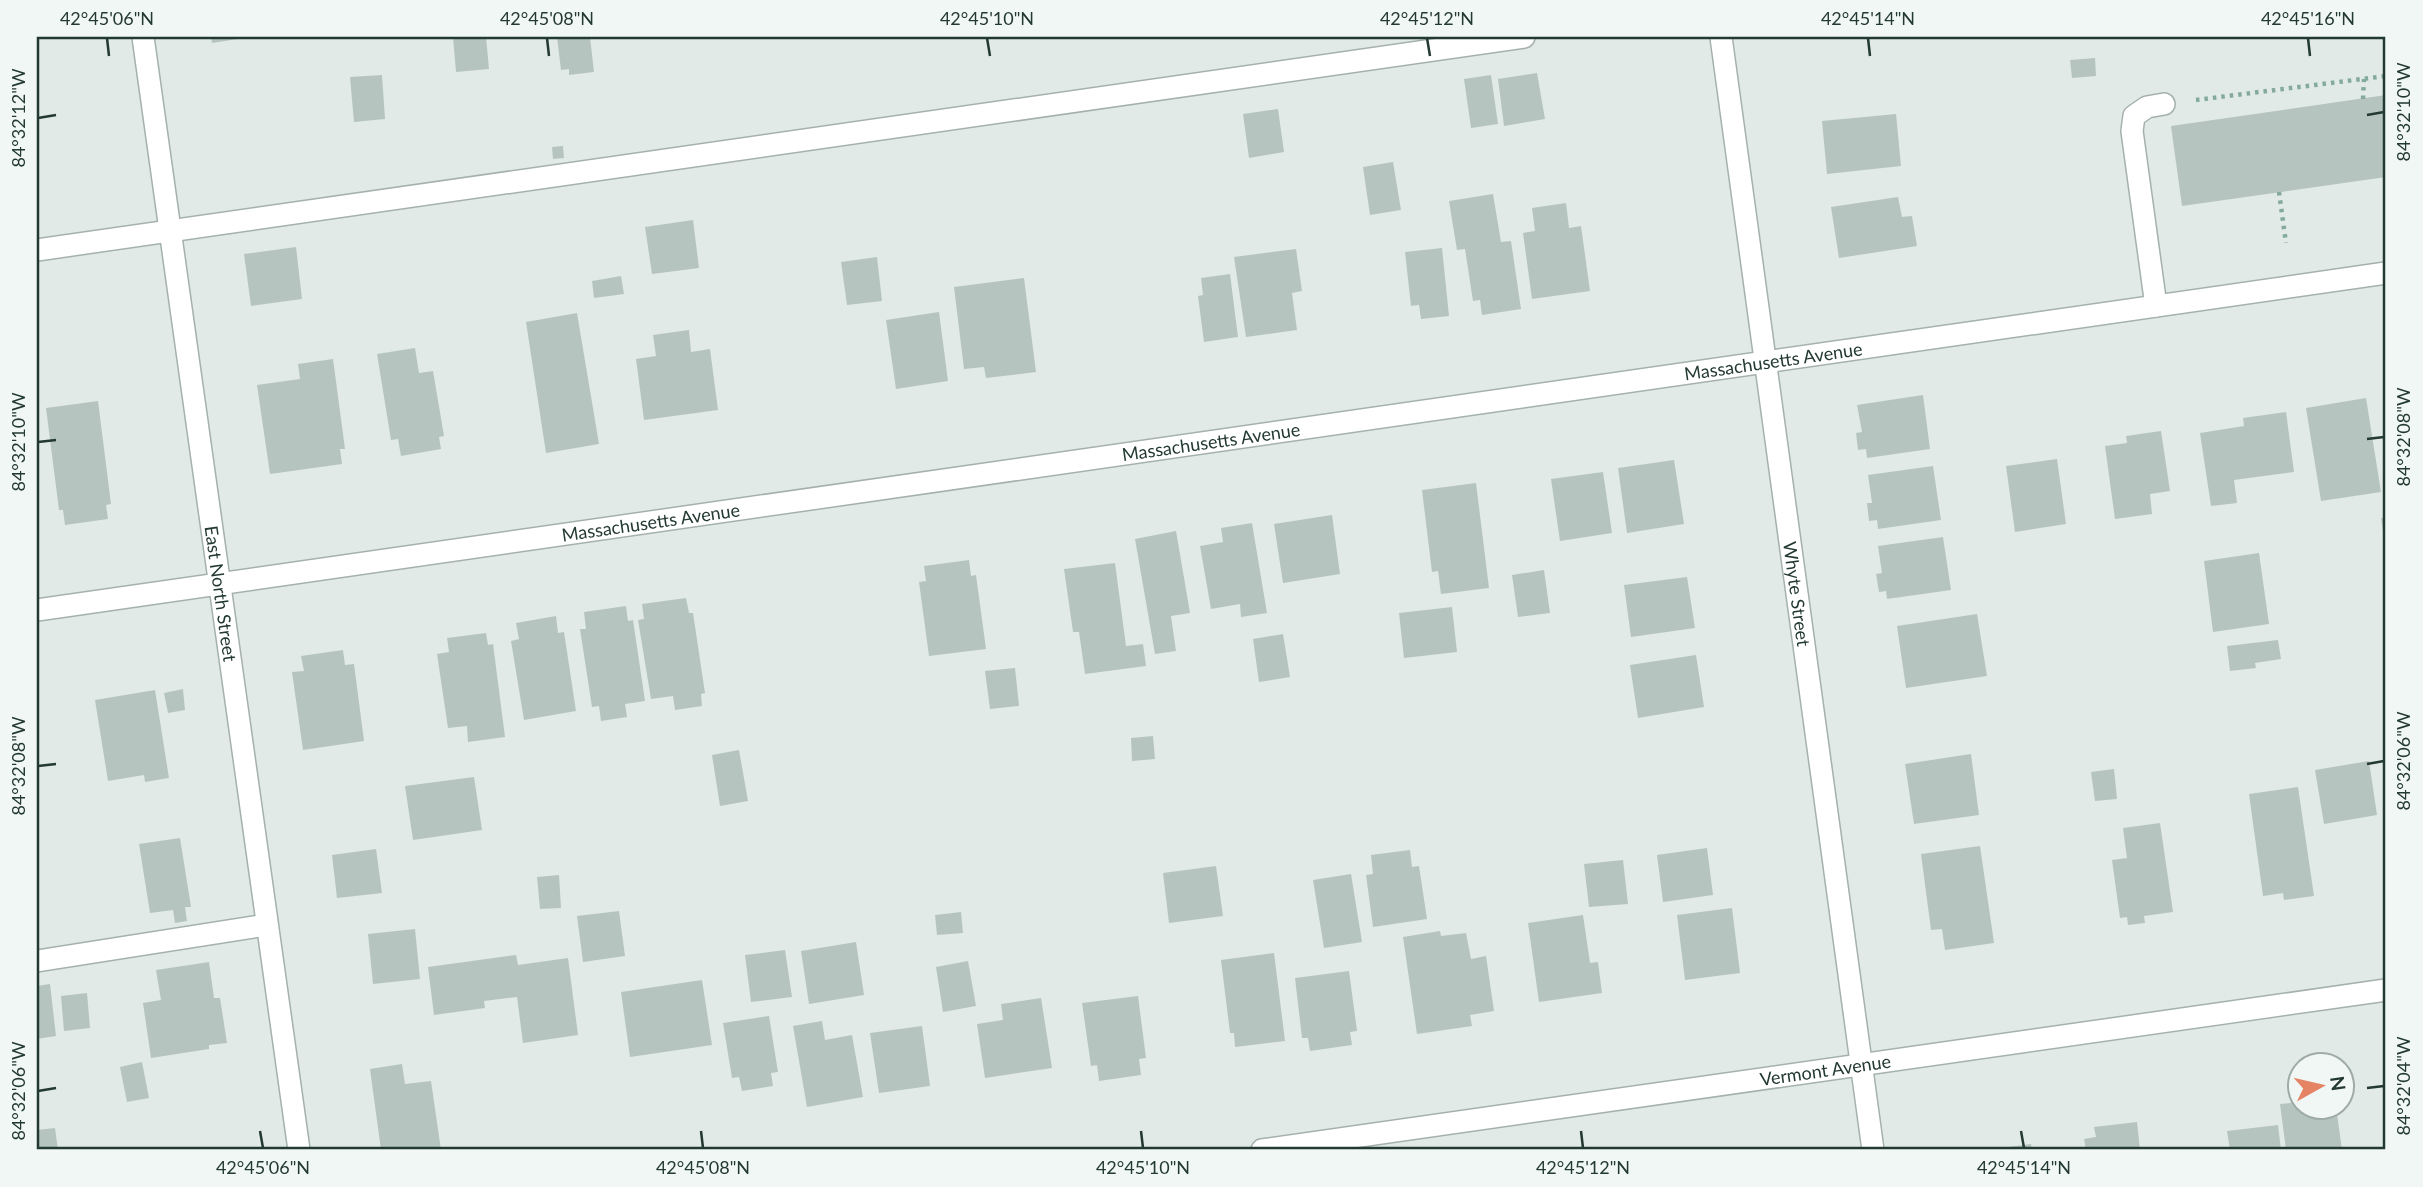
<svg xmlns="http://www.w3.org/2000/svg" width="2423" height="1187" viewBox="0 0 2423 1187" font-family="Lato,sans-serif">
  <style>
    .building { fill: #b6c4bf }
    .lines { fill: none; stroke-linecap: round; stroke-linejoin: round }
    .lane-casing { stroke: #a4b1ad; stroke-width: 24 }
    .street-casing { stroke: #a4b1ad; stroke-width: 24 }
    .path { stroke: #84aa9e; stroke-width: 4.5; stroke-dasharray: 3.5 5; stroke-linecap: butt }
    .lane { stroke: #fff; stroke-width: 21 }
    .street { stroke: #fff; stroke-width: 21 }
    .ticks { fill: none; stroke: #233933; stroke-width: 2.5 }
    .labels { text-anchor: middle; dominant-baseline: central; stroke-width: 5; stroke-linejoin: round; paint-order: stroke }
    .street-label { font-size: 18px; fill: #233933; stroke: #f1f7f4 }
    .neatline { fill: none; stroke: #233933; stroke-width: 2.5 }
    .ticks-label { font-size: 18px; text-anchor: middle; fill: #233933 }
  </style>
  <rect width="100%" height="100%" fill="#e1eae6"/>
  <g class="building">
    <polygon points="211,37 244,37 244,38 212,43"/>
    <polygon points="453,37 486,37 489,69 456,72"/>
    <polygon points="557,37 590,37 594,72 569,75 569,69 561,70"/>
    <polygon points="2095,58 2096,76 2072,78 2070,60"/>
    <polygon points="1537,73 1545,119 1504,126 1498,79"/>
    <polygon points="382,75 385,119 354,122 350,77"/>
    <polygon points="1491,75 1498,124 1471,128 1464,79"/>
    <polygon points="2386,95 2386,177 2182,206 2171,126"/>
    <polygon points="1278,109 1284,152 1249,158 1243,114"/>
    <polygon points="1896,114 1901,166 1827,174 1822,121"/>
    <polygon points="563,146 564,158 553,159 552,147"/>
    <polygon points="1393,162 1401,210 1370,215 1363,167"/>
    <polygon points="1493,194 1501,242 1511,241 1521,309 1482,315 1480,300 1473,301 1465,249 1457,250 1449,201"/>
    <polygon points="1898,197 1902,217 1912,216 1917,246 1839,258 1831,207"/>
    <polygon points="1566,203 1569,228 1581,226 1590,291 1532,299 1523,233 1535,231 1532,208"/>
    <polygon points="693,220 699,268 652,274 645,227"/>
    <polygon points="296,247 302,299 251,306 244,254"/>
    <polygon points="1442,248 1449,316 1421,319 1419,305 1411,306 1405,252"/>
    <polygon points="1296,249 1302,291 1292,293 1297,330 1246,337 1234,257"/>
    <polygon points="877,257 882,301 847,305 841,262"/>
    <polygon points="1230,274 1238,337 1204,342 1198,296 1203,295 1201,278"/>
    <polygon points="621,276 624,294 594,298 592,281"/>
    <polygon points="1024,278 1036,372 986,378 984,367 964,369 954,287"/>
    <polygon points="939,312 948,381 896,389 886,320"/>
    <polygon points="577,313 599,444 546,453 526,322"/>
    <polygon points="689,330 691,352 710,349 718,410 644,420 636,359 656,356 653,335"/>
    <polygon points="415,348 419,373 433,371 444,436 439,437 441,449 401,456 398,439 391,440 377,354"/>
    <polygon points="333,359 345,449 340,449 342,464 270,474 257,385 300,379 298,364"/>
    <polygon points="1923,395 1930,449 1867,458 1866,449 1858,450 1856,433 1862,432 1857,405"/>
    <polygon points="2366,398 2381,492 2321,501 2306,408"/>
    <polygon points="98,401 111,504 106,505 108,519 65,525 63,510 59,510 46,408"/>
    <polygon points="2286,412 2294,472 2234,480 2237,503 2211,506 2200,433 2244,426 2243,418"/>
    <polygon points="2161,431 2170,491 2150,494 2152,514 2115,519 2105,446 2127,443 2126,436"/>
    <polygon points="2057,459 2066,524 2015,532 2006,466"/>
    <polygon points="1674,460 1684,524 1627,533 1618,468"/>
    <polygon points="1933,466 1941,520 1878,529 1877,520 1869,521 1867,503 1872,503 1868,475"/>
    <polygon points="1603,472 1612,533 1560,541 1551,479"/>
    <polygon points="1476,483 1489,588 1441,594 1438,571 1432,572 1422,490"/>
    <polygon points="1332,515 1340,574 1283,583 1274,524"/>
    <polygon points="2386,517 2386,544 2385,544 2381,518"/>
    <polygon points="1252,523 1267,613 1241,617 1240,604 1211,609 1200,546 1223,542 1221,528"/>
    <polygon points="1176,531 1190,613 1171,616 1176,651 1155,654 1135,539"/>
    <polygon points="1943,537 1951,590 1887,599 1886,591 1879,592 1876,574 1882,573 1878,546"/>
    <polygon points="2259,553 2269,624 2213,632 2204,561"/>
    <polygon points="969,560 971,576 976,575 986,649 929,656 919,582 926,581 924,566"/>
    <polygon points="1115,563 1126,646 1143,644 1146,666 1085,674 1079,632 1073,632 1064,569"/>
    <polygon points="1544,570 1550,613 1518,617 1512,575"/>
    <polygon points="1687,577 1695,628 1631,637 1624,585"/>
    <polygon points="686,598 689,613 693,613 705,693 701,694 702,706 675,710 673,696 651,699 638,620 644,619 642,604"/>
    <polygon points="626,606 628,621 633,620 645,701 625,704 627,717 601,721 599,706 592,707 580,629 586,629 584,612"/>
    <polygon points="1452,607 1457,652 1404,658 1399,613"/>
    <polygon points="1977,614 1987,676 1906,688 1897,626"/>
    <polygon points="556,616 558,633 564,632 576,711 524,720 511,641 519,639 516,623"/>
    <polygon points="486,633 488,645 493,644 505,737 468,742 467,726 448,728 437,654 449,652 447,638"/>
    <polygon points="1283,634 1290,677 1259,682 1253,639"/>
    <polygon points="2278,640 2281,659 2255,663 2256,668 2230,671 2227,646"/>
    <polygon points="343,650 345,665 354,664 364,741 303,750 292,672 304,671 301,656"/>
    <polygon points="1696,655 1704,707 1638,718 1630,665"/>
    <polygon points="1015,668 1019,706 990,709 985,671"/>
    <polygon points="183,689 185,710 168,713 164,693"/>
    <polygon points="155,690 169,778 145,782 144,775 108,781 95,700"/>
    <polygon points="1153,736 1155,759 1132,761 1131,738"/>
    <polygon points="739,750 748,801 720,806 712,755"/>
    <polygon points="1971,754 1979,815 1914,824 1905,764"/>
    <polygon points="2369,761 2377,815 2324,824 2315,770"/>
    <polygon points="2114,769 2117,799 2095,801 2091,772"/>
    <polygon points="474,777 482,830 413,840 405,786"/>
    <polygon points="2298,787 2314,896 2284,900 2283,893 2263,896 2249,794"/>
    <polygon points="2160,823 2173,912 2144,916 2145,923 2128,925 2127,917 2120,918 2112,860 2127,858 2123,828"/>
    <polygon points="180,838 191,907 185,907 187,921 175,923 173,910 150,913 139,844"/>
    <polygon points="1980,846 1994,943 1945,950 1942,929 1931,930 1921,854"/>
    <polygon points="1707,848 1713,895 1663,902 1657,855"/>
    <polygon points="376,849 382,893 337,898 332,855"/>
    <polygon points="1410,850 1412,867 1419,866 1427,919 1373,927 1366,875 1373,874 1371,855"/>
    <polygon points="1623,860 1628,904 1589,907 1584,864"/>
    <polygon points="1216,866 1223,916 1169,923 1163,873"/>
    <polygon points="1351,874 1362,942 1324,948 1313,880"/>
    <polygon points="559,875 561,908 540,909 537,877"/>
    <polygon points="1732,908 1740,973 1685,980 1677,915"/>
    <polygon points="619,911 625,956 583,962 577,916"/>
    <polygon points="961,912 963,933 937,935 935,915"/>
    <polygon points="1583,915 1590,963 1598,962 1602,993 1539,1002 1528,923"/>
    <polygon points="415,929 420,979 373,984 368,934"/>
    <polygon points="1440,931 1441,936 1466,933 1471,959 1486,956 1494,1011 1470,1015 1472,1026 1417,1034 1403,937"/>
    <polygon points="856,942 864,995 809,1004 801,951"/>
    <polygon points="785,950 792,997 751,1002 745,955"/>
    <polygon points="1274,953 1285,1041 1235,1047 1234,1033 1230,1033 1221,960"/>
    <polygon points="516,955 518,965 568,958 578,1035 523,1043 517,997 484,1001 485,1008 434,1015 428,967"/>
    <polygon points="968,961 976,1006 943,1012 936,967"/>
    <polygon points="209,962 214,998 220,998 227,1043 209,1045 209,1049 151,1058 143,1003 161,1000 156,970"/>
    <polygon points="1349,971 1357,1031 1350,1032 1352,1045 1310,1051 1308,1038 1302,1038 1295,978"/>
    <polygon points="702,980 712,1045 630,1057 621,992"/>
    <polygon points="50,984 56,1036 37,1039 37,986"/>
    <polygon points="87,993 90,1028 64,1031 61,996"/>
    <polygon points="1138,996 1146,1058 1139,1059 1141,1075 1099,1081 1097,1065 1091,1066 1082,1003"/>
    <polygon points="1041,998 1052,1068 985,1078 977,1024 1003,1020 1001,1004"/>
    <polygon points="769,1016 778,1072 771,1073 773,1086 742,1091 739,1077 732,1078 723,1023"/>
    <polygon points="822,1021 825,1040 852,1035 863,1097 807,1107 793,1026"/>
    <polygon points="922,1026 930,1086 879,1093 870,1033"/>
    <polygon points="142,1062 149,1098 127,1102 120,1067"/>
    <polygon points="402,1064 405,1084 431,1081 441,1150 381,1150 370,1069"/>
    <polygon points="2300,1090 2300,1106 2336,1106 2342,1150 2286,1150 2280,1104 2291,1103 2289,1092"/>
    <polygon points="2137,1122 2140,1150 2086,1150 2084,1139 2096,1137 2094,1127"/>
    <polygon points="2278,1125 2281,1150 2230,1150 2227,1131"/>
    <polygon points="55,1128 58,1150 37,1150 37,1130"/>
    <polygon points="2031,1144 2032,1150 2002,1150 2001,1148"/>
  </g>
  <g class="lines">
    <g class="lane-casing">
      <g id="lane">
        <polyline points="37,250 1524,37"/>
        <polyline points="2156,306 2132,131 2134,116 2147,107 2164,104"/>
        <polyline points="37,961 266,925"/>
      </g>
    </g>
    <g class="street-casing">
      <g id="street">
        <path id="s1" d="M 143,37 L 299,1150"/>
        <path id="s2" d="M 1721,37 L 1873,1150"/>
        <path id="s3" d="M 37,610 L 2386,273"/>
        <path id="s4" d="M 1262,1150 L 2386,990"/>
      </g>
    </g>
    <g class="path">
      <polyline points="2363,99 2364,79"/>
      <polyline points="2196,100 2386,76"/>
      <polyline points="2279,192 2286,243"/>
    </g>
    <use href="#lane" class="lane"/>
    <use href="#street" class="street"/>
  </g>
  <path class="ticks" d="M 107,38 L 109,56M 547,38 L 549,56M 987,38 L 990,56M 1427,38 L 1430,56M 1868,38 L 1870,56M 2308,38 L 2310,56M 2367,115 L 2384,112M 38,118 L 56,115M 2367,439 L 2384,437M 38,442 L 56,440M 2367,764 L 2384,761M 38,766 L 56,764M 2367,1088 L 2384,1086M 38,1091 L 56,1088M 260,1131 L 263,1148M 701,1131 L 703,1148M 1141,1131 L 1143,1148M 1581,1131 L 1583,1148M 2021,1131 L 2024,1148"/>
  <g class="labels">
    <g class="street-label">
      <text stroke="none"><textPath href="#s3" startOffset="1754">Massachusetts Avenue</textPath></text>
      <text stroke="none"><textPath href="#s3" startOffset="1186">Massachusetts Avenue</textPath></text>
      <text stroke="none"><textPath href="#s3" startOffset="620">Massachusetts Avenue</textPath></text>
      <text stroke="none"><textPath href="#s2" startOffset="562">Whyte Street</textPath></text>
      <text stroke="none"><textPath href="#s1" startOffset="562">East North Street</textPath></text>
      <text stroke="none"><textPath href="#s4" startOffset="569">Vermont Avenue</textPath></text>
    </g>
  </g>
  <rect width="2423" height="1187" fill="none" stroke="#f1f7f4" stroke-width="77"/>
  <g transform="translate(2321 1086) rotate(82)"><circle r="33" fill="#f1f7f4" stroke="#9faba7" stroke-width="2"/>
  <path d="M0-5L12 26L0 18L-12 26Z" fill="#e48465"/>
  <text y="-10" font-size="19" font-weight="bold" text-anchor="middle" fill="#233933">N</text>
  </g>
  <rect x="38" y="38" width="2346" height="1110" class="neatline"/>
  <g class="ticks-label">
    <text x="107" y="25">42°45'06"N</text>
    <text x="547" y="25">42°45'08"N</text>
    <text x="987" y="25">42°45'10"N</text>
    <text x="1427" y="25">42°45'12"N</text>
    <text x="1868" y="25">42°45'14"N</text>
    <text x="2308" y="25">42°45'16"N</text>
    <text transform="translate(2404 112) rotate(-90)" y="6">84°32'10"W</text>
    <text transform="translate(19 118) rotate(-90)" y="6">84°32'12"W</text>
    <text transform="translate(2404 437) rotate(-90)" y="6">84°32'08"W</text>
    <text transform="translate(19 442) rotate(-90)" y="6">84°32'10"W</text>
    <text transform="translate(2404 761) rotate(-90)" y="6">84°32'06"W</text>
    <text transform="translate(19 766) rotate(-90)" y="6">84°32'08"W</text>
    <text transform="translate(2404 1086) rotate(-90)" y="6">84°32'04"W</text>
    <text transform="translate(19 1091) rotate(-90)" y="6">84°32'06"W</text>
    <text x="263" y="1174">42°45'06"N</text>
    <text x="703" y="1174">42°45'08"N</text>
    <text x="1143" y="1174">42°45'10"N</text>
    <text x="1583" y="1174">42°45'12"N</text>
    <text x="2024" y="1174">42°45'14"N</text>
  </g>
</svg>
